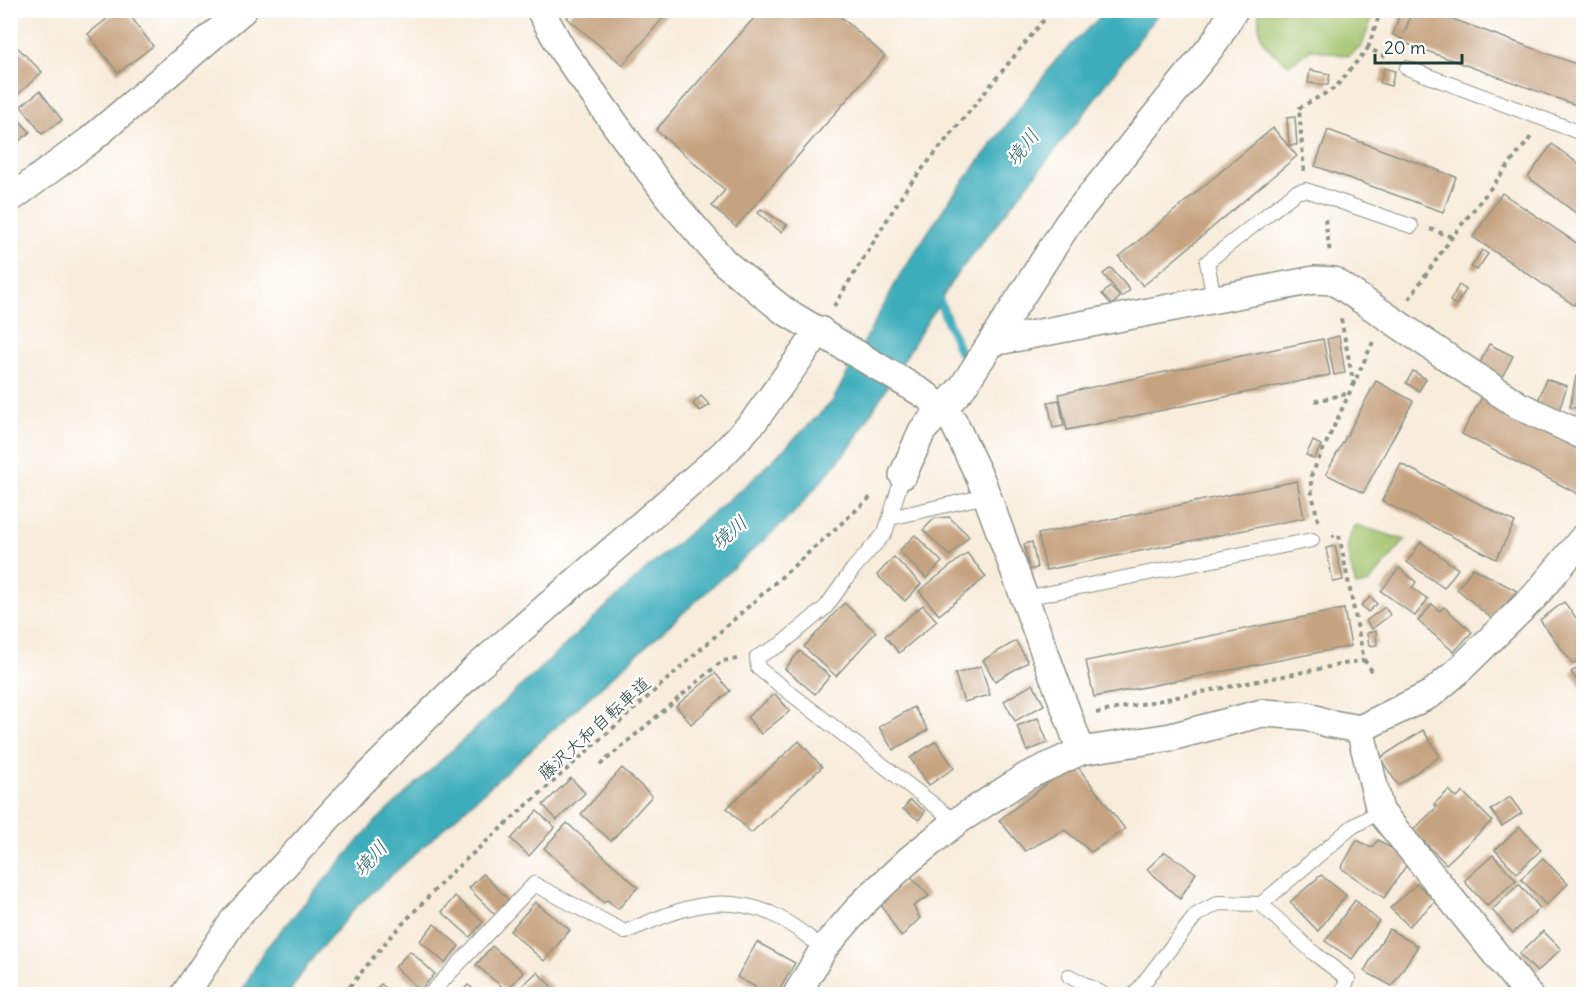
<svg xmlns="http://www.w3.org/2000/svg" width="1594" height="1005" viewBox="0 0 1594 1005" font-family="Delius,'Klee One',sans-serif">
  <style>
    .green { fill: #a2c36c; stroke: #608050; stroke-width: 1.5 }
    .water { fill: #3eadbb; stroke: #2e7578; stroke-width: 1.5 }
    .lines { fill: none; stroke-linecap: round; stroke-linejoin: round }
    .stream { stroke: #3eadbb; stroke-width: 9 }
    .building { fill: #c6a380 }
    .service-casing { stroke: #8c9488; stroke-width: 16 }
    .minor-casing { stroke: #8c9488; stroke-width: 30 }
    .path { stroke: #8c9488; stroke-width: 4; stroke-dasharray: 4.5 4.5; stroke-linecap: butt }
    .service { stroke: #fff; stroke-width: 14 }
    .minor { stroke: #fff; stroke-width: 27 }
    .labels { text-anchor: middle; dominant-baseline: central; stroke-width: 4.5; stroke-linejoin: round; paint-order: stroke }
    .street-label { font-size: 18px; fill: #1f3d34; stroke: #fff }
    .water-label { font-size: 20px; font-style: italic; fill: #2a6463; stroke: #fff }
  </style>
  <rect width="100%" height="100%" fill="#fff"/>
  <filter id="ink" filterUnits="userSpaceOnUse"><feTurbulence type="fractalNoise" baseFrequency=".0167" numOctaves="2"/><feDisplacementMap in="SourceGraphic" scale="12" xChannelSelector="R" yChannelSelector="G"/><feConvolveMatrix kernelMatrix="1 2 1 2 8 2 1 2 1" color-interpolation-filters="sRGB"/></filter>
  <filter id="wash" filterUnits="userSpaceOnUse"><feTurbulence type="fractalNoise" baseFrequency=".008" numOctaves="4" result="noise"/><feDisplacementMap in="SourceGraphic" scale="24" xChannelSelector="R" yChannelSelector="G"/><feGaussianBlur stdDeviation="1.35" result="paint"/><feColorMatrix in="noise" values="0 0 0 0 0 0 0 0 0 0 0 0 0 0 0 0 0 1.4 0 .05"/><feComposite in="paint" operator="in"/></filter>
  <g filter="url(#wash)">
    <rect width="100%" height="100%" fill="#f8ecdb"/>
    <g class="green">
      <path d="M 1259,11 L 1259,10 L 1375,11 L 1362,45 L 1349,56 L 1311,49 L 1289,65 C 1265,46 1257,42 1259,11 Z"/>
      <path d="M 1356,525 L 1405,540 L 1369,583 L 1356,586 C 1350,562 1340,545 1356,525 Z"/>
    </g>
    <polygon class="water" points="1106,11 1160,11 1086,111 954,278 851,446 793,514 355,908 312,959 288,994 240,994 265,949 376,821 651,565 752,480 832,402 901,273 948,202 1056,60"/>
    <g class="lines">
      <polyline class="stream" points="935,290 960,352"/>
    </g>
    <g id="blocks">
      <g class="building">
        <polygon points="118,10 126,10 153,46 118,73 88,34"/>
        <polygon points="573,10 670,10 623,65 567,18"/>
        <polygon points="761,10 833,10 885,56 736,227 712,206 725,190 656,130"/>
        <polygon points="1401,10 1411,13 1404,34 1413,10 1428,10 1584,67 1584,108 1402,42 1403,39 1393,35"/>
        <polygon points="10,40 42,72 10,102"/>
        <polygon points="1384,68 1395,71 1391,86 1380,83"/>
        <polygon points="1310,70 1330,74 1328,85 1308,83"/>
        <polygon points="40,91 62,120 42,134 21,106"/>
        <polygon points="10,110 30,132 10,149"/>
        <polygon points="1295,117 1297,145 1289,145 1287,118"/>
        <polygon points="1273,128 1297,156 1143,286 1119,257"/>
        <polygon points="1328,130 1456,177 1443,212 1315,166"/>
        <polygon points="1552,144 1584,168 1584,219 1528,177"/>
        <polygon points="1502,193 1584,248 1584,307 1576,302 1574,305 1473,237"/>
        <polygon points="761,209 787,225 781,232 758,213"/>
        <polygon points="1482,250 1488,254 1477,270 1471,267"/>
        <polygon points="1111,268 1130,290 1122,297 1103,274"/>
        <polygon points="1459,285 1466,290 1456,305 1450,301"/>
        <polygon points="1110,287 1120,297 1112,305 1102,294"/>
        <polygon points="1339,336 1345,373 1334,375 1327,339"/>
        <polygon points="1323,339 1330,375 1067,430 1059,394"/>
        <polygon points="1489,344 1513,356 1502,377 1479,365"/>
        <polygon points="1413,371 1426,379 1419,391 1406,383"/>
        <polygon points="1576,376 1584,377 1584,410 1570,407"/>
        <polygon points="1546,379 1567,386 1559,411 1537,404"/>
        <polygon points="1376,381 1413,401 1363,493 1326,474"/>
        <polygon points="701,396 710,405 700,411 693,404"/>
        <polygon points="1482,397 1584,449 1584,497 1462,434"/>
        <polygon points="1059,400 1064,426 1053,428 1048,402"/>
        <polygon points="1313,441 1321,445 1314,459 1306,455"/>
        <polygon points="1401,464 1515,522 1496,559 1382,501"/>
        <polygon points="1297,481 1304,518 1046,570 1038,534"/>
        <polygon points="949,517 969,536 950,556 923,530 935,518"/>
        <polygon points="915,535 942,562 926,578 899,551"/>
        <polygon points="1032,542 1037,568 1029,570 1024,544"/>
        <polygon points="1421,542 1458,569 1444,588 1407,562"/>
        <polygon points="1335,546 1343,580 1333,582 1326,548"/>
        <polygon points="967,553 986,577 939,615 919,591"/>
        <polygon points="894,557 921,584 905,601 877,575"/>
        <polygon points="1399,568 1416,582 1412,588 1428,599 1415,616 1381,591"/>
        <polygon points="1473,568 1517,591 1493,620 1457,589"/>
        <polygon points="1371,597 1377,604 1368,612 1361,605"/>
        <polygon points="1564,602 1584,628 1584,657 1573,664 1540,620"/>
        <polygon points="844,603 876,632 836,676 804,647"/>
        <polygon points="1432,604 1440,611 1444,607 1472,632 1454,652 1418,621"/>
        <polygon points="923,605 937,621 899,653 885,636"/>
        <polygon points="1385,607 1390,615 1372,629 1366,621"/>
        <polygon points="1344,609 1351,646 1094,697 1086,661"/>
        <polygon points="1376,631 1377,645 1369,646 1367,633"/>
        <polygon points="1016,641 1028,662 995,681 983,660"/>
        <polygon points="800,651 830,676 815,694 785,669"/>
        <polygon points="1584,664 1584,687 1582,688 1571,672"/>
        <polygon points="981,666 990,695 964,702 955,674"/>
        <polygon points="715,673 730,691 691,724 676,706"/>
        <polygon points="1033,684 1044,705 1015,721 1004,701"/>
        <polygon points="775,694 790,711 761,734 747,717"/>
        <polygon points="914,707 928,730 893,750 879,727"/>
        <polygon points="1038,718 1048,743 1027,751 1017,726"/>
        <polygon points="1423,730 1440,756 1398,785 1380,758"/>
        <polygon points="799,741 822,767 751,833 727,808"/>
        <polygon points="936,741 954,768 929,785 910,758"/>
        <polygon points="1075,763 1125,829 1091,852 1065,830 1025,851 999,820"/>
        <polygon points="622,768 652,796 611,841 581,814"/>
        <polygon points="571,778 585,793 557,820 543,805"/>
        <polygon points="1449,790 1457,798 1463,792 1492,821 1446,864 1413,830 1437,807 1434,804"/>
        <polygon points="1510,797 1522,813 1502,826 1491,810"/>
        <polygon points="910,800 925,811 919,820 903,809"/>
        <polygon points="537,811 555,827 529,856 511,839"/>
        <polygon points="567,823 638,887 618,909 607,900 604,903 544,848"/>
        <polygon points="1520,827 1541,850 1517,873 1495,850"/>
        <polygon points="1357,840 1371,848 1378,840 1410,860 1384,898 1341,868"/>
        <polygon points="1165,852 1196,873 1180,899 1147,869"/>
        <polygon points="1493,855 1516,880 1487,906 1464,881"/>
        <polygon points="1543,858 1568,884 1546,905 1521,879"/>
        <polygon points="483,874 509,900 495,915 469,888"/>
        <polygon points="1321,875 1346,895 1318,931 1290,902"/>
        <polygon points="911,877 929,896 913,906 920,918 901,937 880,903"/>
        <polygon points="1417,884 1436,901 1409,926 1390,908"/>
        <polygon points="1519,884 1540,908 1513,933 1492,910"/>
        <polygon points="455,896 483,922 470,937 442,912"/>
        <polygon points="1355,900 1379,921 1352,959 1325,941"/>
        <polygon points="535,902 570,930 544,961 510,931"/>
        <polygon points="434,924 459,946 445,963 420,941"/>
        <polygon points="1389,929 1418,946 1392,986 1364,971"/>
        <polygon points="1543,931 1561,949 1537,972 1519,954"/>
        <polygon points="757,942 795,963 777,994 768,994 737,977"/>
        <polygon points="492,946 523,972 507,991 476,965"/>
        <polygon points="410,951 435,974 420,990 395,967"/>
        <polygon points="537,972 559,994 528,994 521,987"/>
        <polygon points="381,984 393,994 371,994"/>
        <polygon points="468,985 480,994 460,994"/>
      </g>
    </g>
  </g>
  <g filter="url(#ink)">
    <use href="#blocks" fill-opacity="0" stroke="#8c9488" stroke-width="1.5"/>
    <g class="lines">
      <g class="service-casing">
        <g id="service">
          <polyline points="1407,68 1584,134"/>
          <polyline points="1214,299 1207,262 1296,192 1306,190 1411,226"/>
          <polyline points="903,475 885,533 853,569 826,607 780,645 757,657 758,668 956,822"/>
          <polyline points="890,518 986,496"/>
          <polyline points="1025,598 1312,540"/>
          <polyline points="1261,904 1315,954 1348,979 1341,994"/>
          <polyline points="1069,976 1103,994"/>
          <path d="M 430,994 L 534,884 L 625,932 C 676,911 714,891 770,913 C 789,921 807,937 824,948"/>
          <polyline points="1135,994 1196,915 1218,903 1261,904 1352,827 1380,811"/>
        </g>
      </g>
      <g class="minor-casing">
        <g id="minor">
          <polyline points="540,10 563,51 625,138 674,204 725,263 783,310 927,396 953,421 981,480 1081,751"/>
          <polyline points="10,199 89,141 243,10"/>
          <polyline points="993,342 1314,280 1334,281 1518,405 1584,436"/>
          <polyline points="903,475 922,431 962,388 1067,225 1215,42 1234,10"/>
          <polyline points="1360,729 1380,811 1528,994"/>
          <polyline points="185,994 234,920 359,784 474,670 723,454 754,421 820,330"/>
          <polyline points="797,994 824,948 863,903 909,860 956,822 1027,776 1081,751 1171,737 1262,713 1307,716 1327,723 1360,729 1431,694 1457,672 1535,596 1584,537"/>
        </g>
      </g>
      <g class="path">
        <polyline points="1368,48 1381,10"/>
        <polyline points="1304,171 1299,108 1335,88 1368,48 1388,58"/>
        <polyline points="1325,219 1330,253"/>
        <polyline points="1430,229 1452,237"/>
        <polyline points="1409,299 1452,237 1531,137"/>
        <polyline points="834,306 906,189 1052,10"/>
        <polyline points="1341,319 1354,386"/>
        <polyline points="1315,401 1350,393"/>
        <polyline points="1318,521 1311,489 1311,476 1373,342"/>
        <polyline points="1364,660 1372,671"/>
        <polyline points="1096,713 1364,660 1339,535 1332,536"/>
        <polyline points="600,765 722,661 738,659"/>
        <polyline points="344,994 389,938 451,873 873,495"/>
      </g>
      <use href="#service" class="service"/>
      <use href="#minor" class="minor"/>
    </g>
  </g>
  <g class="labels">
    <g class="street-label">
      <text transform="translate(594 728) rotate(-42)">藤沢大和自転車道</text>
    </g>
    <g class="water-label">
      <text transform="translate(1022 147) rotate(-52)">境川</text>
      <text transform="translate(729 532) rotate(-41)">境川</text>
      <text transform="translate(370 858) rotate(-48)">境川</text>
    </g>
  </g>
  <rect width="1594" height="1005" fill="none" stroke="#fff" stroke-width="36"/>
  <path d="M1375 54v9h87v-9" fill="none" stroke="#1f3d34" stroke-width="3"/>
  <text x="1384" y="54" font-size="18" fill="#1f3d34" stroke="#ffffff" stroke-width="4.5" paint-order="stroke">20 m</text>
</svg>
